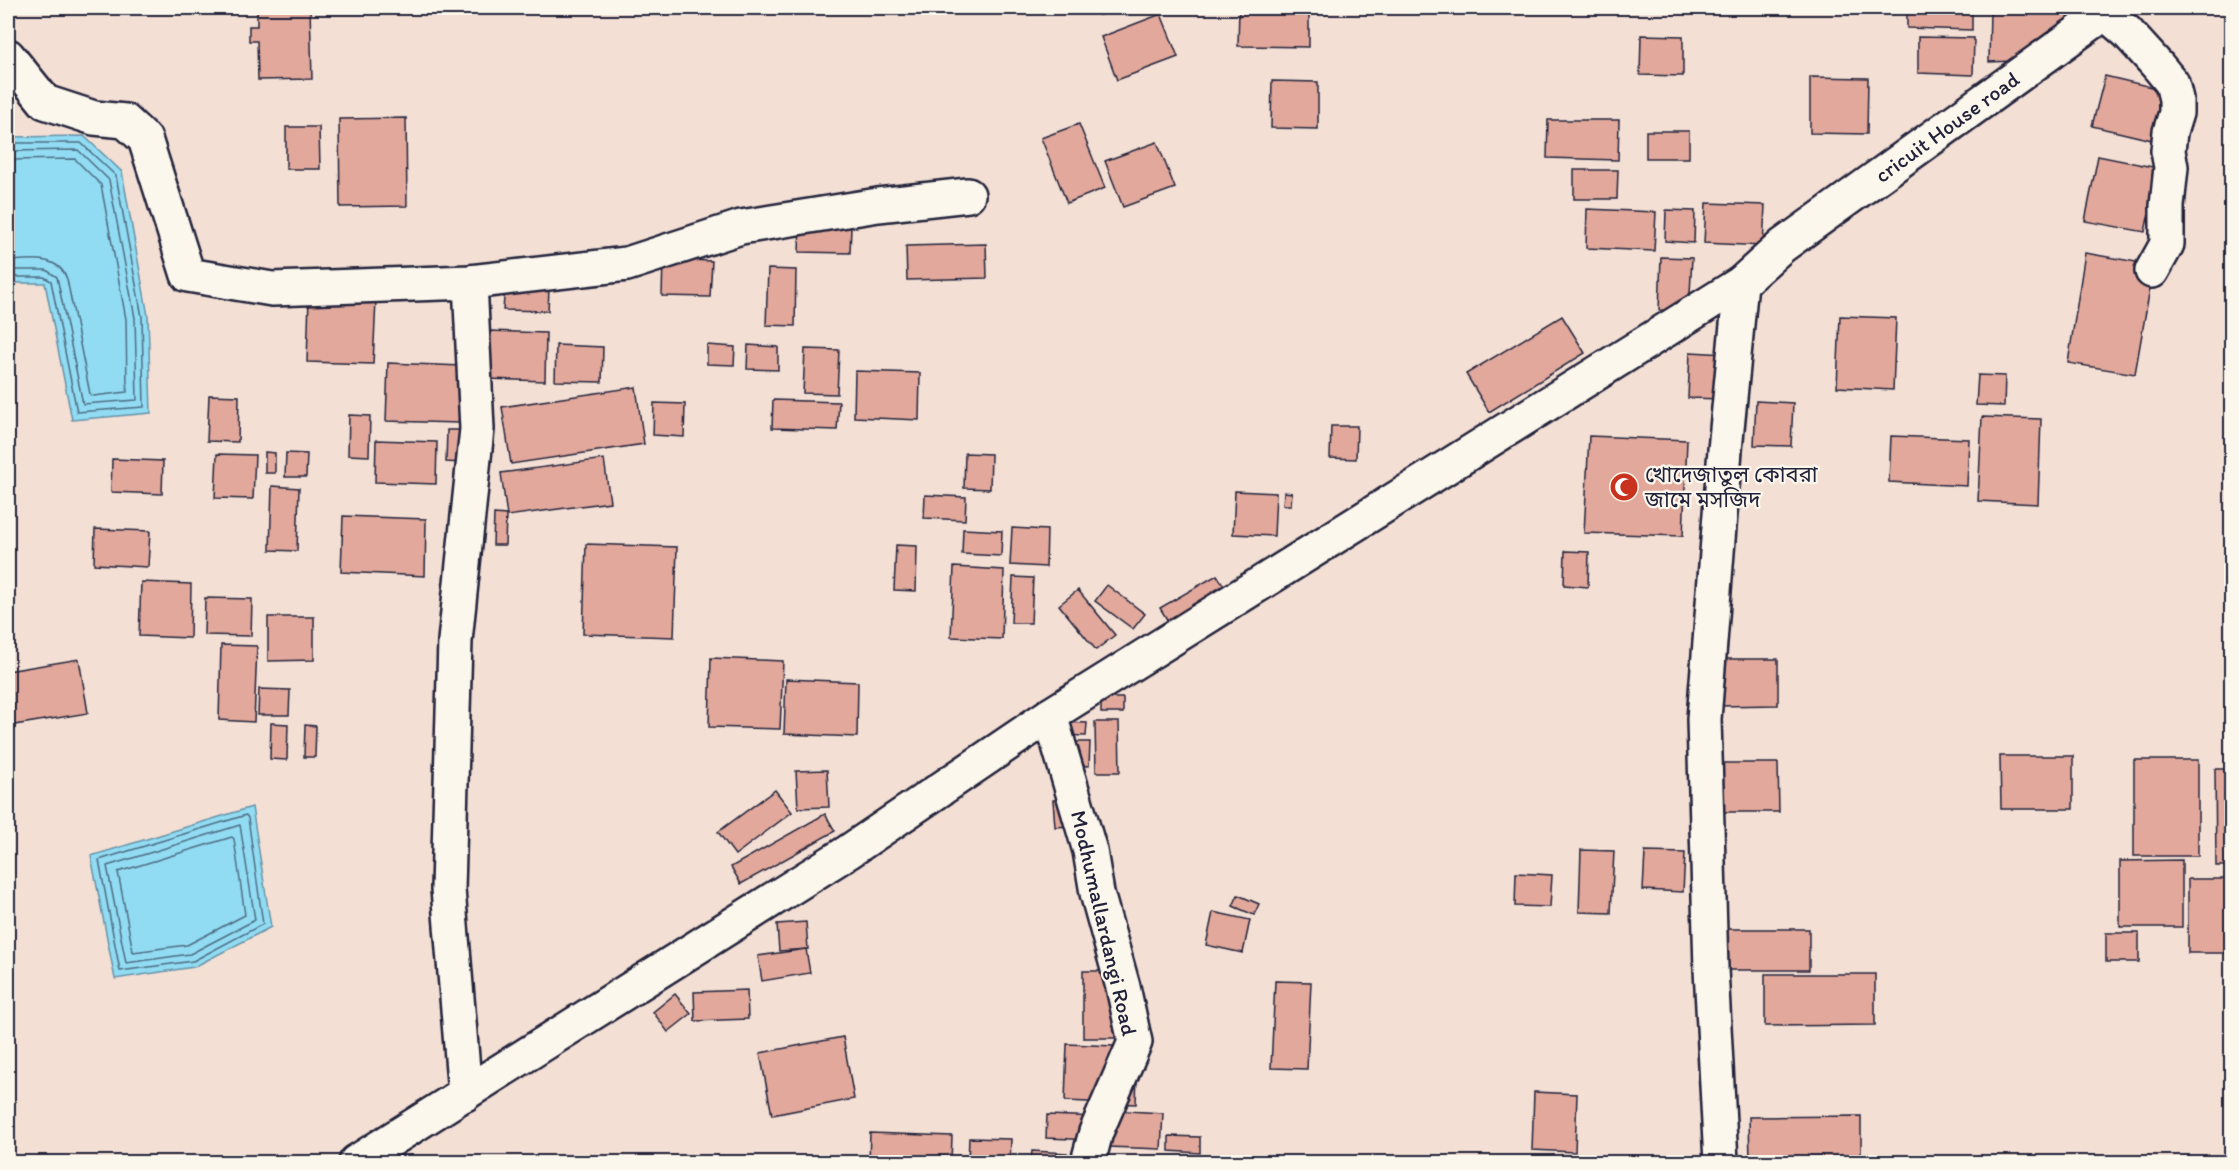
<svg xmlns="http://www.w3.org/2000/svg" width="2239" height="1170" viewBox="0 0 2239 1170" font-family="Itim,'Noto Sans Bengali',sans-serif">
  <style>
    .water { fill: #91dcf2; stroke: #6592a9; stroke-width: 1.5 }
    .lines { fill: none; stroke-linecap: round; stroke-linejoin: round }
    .shore { stroke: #4e6c84; stroke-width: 1.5 }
    .building { fill: #e1a89b; stroke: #22223b; stroke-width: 1.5 }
    .minor-casing { stroke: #22223b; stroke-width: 38 }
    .minor { stroke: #fbf7ec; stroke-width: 33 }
    .labels { text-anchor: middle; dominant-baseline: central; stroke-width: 4.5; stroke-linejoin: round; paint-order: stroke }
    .street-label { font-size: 22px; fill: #22223b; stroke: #fbf7ec }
    .poi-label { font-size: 22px; fill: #22223b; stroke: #fbf7ec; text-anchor: start }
  </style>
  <rect width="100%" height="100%" fill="#f3dfd4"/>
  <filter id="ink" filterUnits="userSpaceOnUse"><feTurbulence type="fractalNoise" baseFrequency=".0167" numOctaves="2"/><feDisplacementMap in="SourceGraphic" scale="12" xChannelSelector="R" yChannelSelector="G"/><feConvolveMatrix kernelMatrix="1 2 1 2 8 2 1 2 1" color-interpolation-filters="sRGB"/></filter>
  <g filter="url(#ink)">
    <g class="water">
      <polygon points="84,136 122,172 148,316 151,413 72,420 45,283 8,283 8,137"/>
      <polygon points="252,807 271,927 194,967 115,979 91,856"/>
    </g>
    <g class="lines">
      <g class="shore">
        <polyline points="8,143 81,143 116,176 142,317 144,407 77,412 51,281 44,277 8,277"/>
        <polyline points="8,151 78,150 109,180 135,318 137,400 83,404 57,277 46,270 8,270"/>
        <path d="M 8,160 L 75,159 L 101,185 L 126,319 L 127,392 L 93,396 L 90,394 L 67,279 C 58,254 29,260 8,261"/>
        <polygon points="246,815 248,818 263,924 193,961 120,971 99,860"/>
        <polygon points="240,825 255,920 190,954 126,963 107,866"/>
        <polygon points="232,837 234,839 245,915 187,945 133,952 118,872"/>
      </g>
    </g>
    <g class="building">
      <polygon points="257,8 310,8 312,79 258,80 257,41 249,41 249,26 257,26"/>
      <polygon points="1096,8 1123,8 1099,15"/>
      <polygon points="1239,8 1309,8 1309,47 1238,46"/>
      <polygon points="1907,8 1972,8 1972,30 1907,28"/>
      <polygon points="1990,8 2087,8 2014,61 1989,62"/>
      <polygon points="1161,14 1178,57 1117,80 1101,37"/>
      <polygon points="1641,35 1683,36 1683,76 1640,75"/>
      <polygon points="1918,37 1974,38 1973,75 1918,73"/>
      <polygon points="2105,76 2164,90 2152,140 2092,126"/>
      <polygon points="1810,77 1868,78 1867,134 1810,133"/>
      <polygon points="1272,81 1318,82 1318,129 1271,128"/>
      <polygon points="406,118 407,206 340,207 339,119"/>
      <polygon points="1548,120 1619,120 1618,160 1547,158"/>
      <polygon points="1079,124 1105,188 1067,203 1041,138"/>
      <polygon points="286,127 319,127 320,169 286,169"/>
      <rect x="1646" y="131" width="43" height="27"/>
      <polygon points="1157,142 1175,188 1123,207 1105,161"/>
      <polygon points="2098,156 2158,168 2145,232 2085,221"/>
      <polygon points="1574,170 1618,170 1617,199 1574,199"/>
      <polygon points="1706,203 1765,205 1763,246 1704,243"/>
      <polygon points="1587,209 1656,212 1654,251 1586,248"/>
      <polygon points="1666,210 1695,211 1694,243 1665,241"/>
      <polygon points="800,225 851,227 850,253 799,252"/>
      <polygon points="986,244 987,278 907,280 906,246"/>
      <polygon points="2085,253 2154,265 2135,374 2068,363"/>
      <polygon points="1661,257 1692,258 1689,311 1659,310"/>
      <polygon points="663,259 712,261 710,297 662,296"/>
      <polygon points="768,269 796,270 795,326 766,325"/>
      <polygon points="505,286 549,288 548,311 503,310"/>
      <polygon points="309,298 376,300 373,364 307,362"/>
      <polygon points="1562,316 1585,353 1489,412 1466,374"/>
      <polygon points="1840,316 1896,318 1893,390 1837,387"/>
      <polygon points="490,331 546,333 545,381 488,379"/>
      <polygon points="556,345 603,347 602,382 555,381"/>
      <polygon points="707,345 735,347 734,365 707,364"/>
      <polygon points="748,345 778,347 778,370 747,369"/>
      <polygon points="805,349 839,350 837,394 803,393"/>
      <polygon points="1690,352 1726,354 1724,399 1688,398"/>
      <polygon points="388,363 462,366 459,423 386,421"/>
      <polygon points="855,371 920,373 919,420 854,417"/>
      <polygon points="1978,375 2005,376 2004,406 1976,405"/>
      <polygon points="636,387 644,444 511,464 502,407"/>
      <polygon points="209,395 239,396 238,442 207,441"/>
      <polygon points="773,400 839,402 837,430 772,428"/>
      <polygon points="1756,401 1793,403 1791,446 1754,445"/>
      <polygon points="654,403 685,404 684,437 653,435"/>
      <polygon points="349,415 370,416 369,456 348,455"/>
      <polygon points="1982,417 2041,419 2038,504 1978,501"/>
      <polygon points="1331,426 1357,426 1356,459 1330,458"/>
      <polygon points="447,430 462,430 461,463 446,462"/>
      <polygon points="1589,436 1687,440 1683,536 1584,533"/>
      <polygon points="1891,436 1969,439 1967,486 1889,482"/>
      <polygon points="376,440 437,442 436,484 375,482"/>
      <polygon points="265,452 275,453 275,473 265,473"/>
      <polygon points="286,453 307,454 306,477 285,477"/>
      <polygon points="965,453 991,454 990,489 964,488"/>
      <polygon points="217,454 255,455 253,499 215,498"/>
      <polygon points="112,459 163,461 162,494 111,492"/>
      <polygon points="604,459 610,502 507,516 501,473"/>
      <polygon points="272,486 299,488 297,551 270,550"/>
      <polygon points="1235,491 1276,493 1274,536 1233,534"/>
      <polygon points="1284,492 1292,493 1291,505 1283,505"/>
      <polygon points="925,495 966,497 965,520 924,518"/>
      <polygon points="494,514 506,515 505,545 493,545"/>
      <polygon points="343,516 426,519 425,576 341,572"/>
      <polygon points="1012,528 1047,530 1046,567 1010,565"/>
      <polygon points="95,529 150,531 148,567 94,564"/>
      <polygon points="963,529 1002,531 1001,556 962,554"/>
      <polygon points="586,544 677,547 674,637 583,634"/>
      <polygon points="896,545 917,546 916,591 894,590"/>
      <polygon points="1565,551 1589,552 1588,587 1564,585"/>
      <polygon points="954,567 1004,570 1002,639 951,637"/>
      <polygon points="1217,575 1228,592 1171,626 1160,608"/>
      <polygon points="1013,577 1033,578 1031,623 1011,623"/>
      <polygon points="141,582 191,584 190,638 139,636"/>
      <polygon points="1107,585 1145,614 1133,629 1095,601"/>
      <polygon points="1078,590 1115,635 1096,650 1059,605"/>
      <polygon points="205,598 252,599 251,636 204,635"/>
      <polygon points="268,617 314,617 314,660 268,661"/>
      <polygon points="221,645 257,646 254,722 219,720"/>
      <polygon points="711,658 783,661 780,729 709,727"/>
      <polygon points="79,659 88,713 8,726 8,671"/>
      <polygon points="1717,659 1778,659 1778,705 1717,706"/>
      <polygon points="786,679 858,682 857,737 784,734"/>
      <polygon points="259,689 290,690 289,715 258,715"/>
      <rect x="1101" y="698" width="22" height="15"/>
      <polygon points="1057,722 1087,723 1086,736 1057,735"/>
      <polygon points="1095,722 1119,722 1120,772 1096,772"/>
      <polygon points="271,723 288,724 287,760 270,759"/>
      <polygon points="305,725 316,726 315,757 304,757"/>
      <polygon points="1067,742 1090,742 1089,766 1066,765"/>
      <polygon points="2000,756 2073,756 2073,809 2001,809"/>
      <rect x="2134" y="760" width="64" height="96"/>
      <polygon points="1712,763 1778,763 1779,812 1712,812"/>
      <polygon points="2215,769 2232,769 2232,866 2216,866"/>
      <polygon points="827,770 829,807 798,808 796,771"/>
      <polygon points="775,790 792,812 735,855 718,832"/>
      <polygon points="1069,799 1070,826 1055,827 1053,800"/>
      <polygon points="825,814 835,831 741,884 731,867"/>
      <polygon points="1581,850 1614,851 1611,913 1579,912"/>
      <polygon points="1645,852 1685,853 1683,892 1643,890"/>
      <polygon points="2182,860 2182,927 2120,927 2120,861"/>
      <polygon points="1516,873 1552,875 1550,907 1515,906"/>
      <rect x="2188" y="879" width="44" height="74"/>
      <polygon points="1238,895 1259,904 1254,915 1233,906"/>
      <polygon points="1213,912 1250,920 1243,953 1206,945"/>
      <polygon points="806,922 808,949 779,951 777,924"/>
      <rect x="1724" y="929" width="85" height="41"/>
      <rect x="2106" y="933" width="33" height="29"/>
      <polygon points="806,949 810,973 762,981 758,956"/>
      <rect x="1083" y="971" width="47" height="67"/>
      <polygon points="1765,974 1875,974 1875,1025 1765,1026"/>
      <polygon points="1275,981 1311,982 1307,1069 1271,1068"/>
      <polygon points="747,990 748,1019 695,1021 694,992"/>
      <polygon points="675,994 691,1014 668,1032 653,1012"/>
      <polygon points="843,1037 854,1099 772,1115 760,1053"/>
      <polygon points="1067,1044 1138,1047 1136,1104 1065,1101"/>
      <polygon points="1534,1092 1577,1094 1575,1152 1532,1150"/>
      <polygon points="1109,1110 1163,1113 1161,1149 1108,1147"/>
      <polygon points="1047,1115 1098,1117 1097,1140 1046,1138"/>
      <polygon points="1861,1116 1861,1162 1750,1162 1749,1117"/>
      <polygon points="870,1133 952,1136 951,1162 869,1162"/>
      <polygon points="1169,1136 1200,1137 1200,1153 1169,1151"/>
      <polygon points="969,1138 1011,1139 1010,1162 968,1162"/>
      <polygon points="1032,1151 1067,1153 1067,1162 1031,1162"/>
      <polygon points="1204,1156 1243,1158 1242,1162 1204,1162"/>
      <polygon points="1124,1158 1160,1159 1160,1162 1124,1162"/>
      <polygon points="1166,1160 1196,1162 1166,1162"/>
    </g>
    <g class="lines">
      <g class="minor-casing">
        <g id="minor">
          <polyline points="2105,13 2127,32 2158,66 2172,83 2176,99 2176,113 2170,132 2168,151 2171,167 2167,206 2167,244 2152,271"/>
          <polyline points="8,56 45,102 94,118 125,121 145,139 188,275 272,289 470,282 627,264 741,227 878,205 968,195"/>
          <polyline points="1050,715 1090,851 1097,893 1123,987 1135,1042 1096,1132 1088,1162"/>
          <polyline points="465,1094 448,889 455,641 477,429 470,282"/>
          <polyline points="356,1162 848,852 1050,715 1741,283 1782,246 2112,8"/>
          <polyline points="1721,1162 1711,969 1704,719 1725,450 1741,283"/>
        </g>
      </g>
      <use href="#minor" class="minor"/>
    </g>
  </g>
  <defs>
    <g id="mosque-disc" transform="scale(1.5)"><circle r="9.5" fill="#c8321e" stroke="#fbf7ec"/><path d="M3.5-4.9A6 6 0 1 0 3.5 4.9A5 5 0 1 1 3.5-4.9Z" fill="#fff"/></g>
  </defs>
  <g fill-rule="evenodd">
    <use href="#mosque-disc" x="1624" y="487"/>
  </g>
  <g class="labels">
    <g class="street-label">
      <text transform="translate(1947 127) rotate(-36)">cricuit House road</text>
      <text transform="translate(1104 923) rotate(77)">Modhumallardangi Road</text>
    </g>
    <g class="poi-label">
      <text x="1645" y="474">খোদেজাতুল কোবরা<tspan x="1645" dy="25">জামে মসজিদ</tspan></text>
    </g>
  </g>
  <rect width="2239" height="1170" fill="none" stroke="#fbf7ec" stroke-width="30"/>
  <rect x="15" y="15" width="2209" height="1140" fill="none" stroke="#22223b" stroke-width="2" filter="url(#ink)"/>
</svg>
